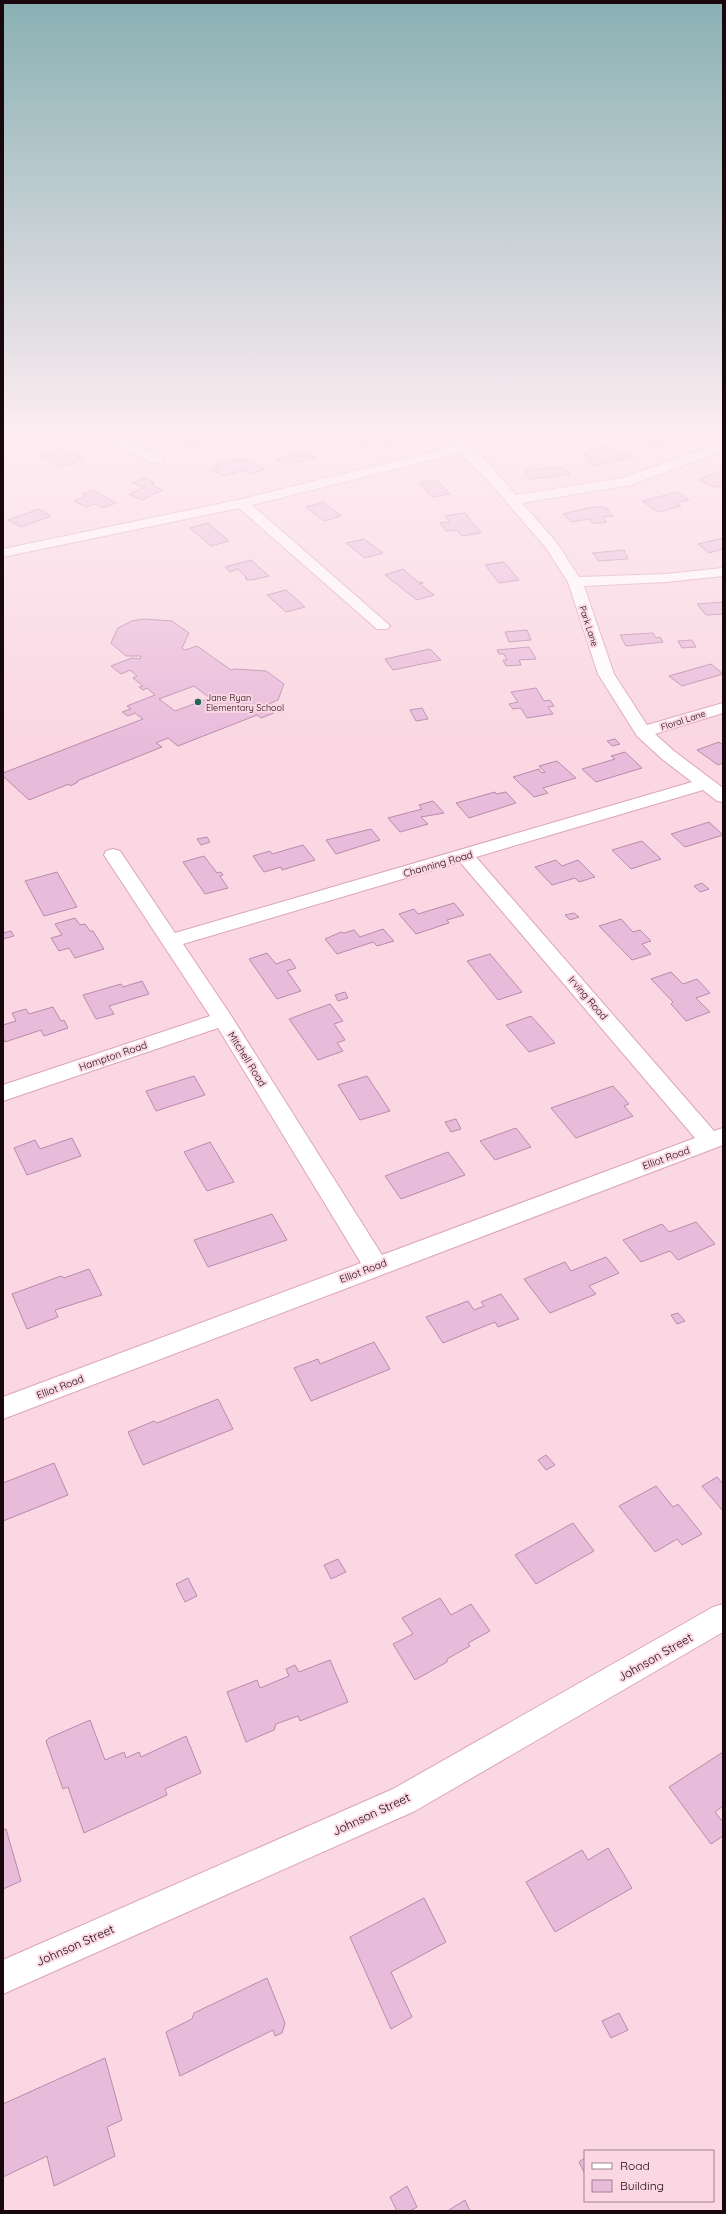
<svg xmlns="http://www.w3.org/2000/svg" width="726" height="2214" viewBox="0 0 726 2214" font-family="Quicksand,sans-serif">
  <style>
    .building { fill: #e9bbdb; stroke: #b88baa; fill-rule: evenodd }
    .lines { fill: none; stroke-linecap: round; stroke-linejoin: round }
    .minor-casing { stroke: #dca5b6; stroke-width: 2 }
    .minor { fill: #fff; fill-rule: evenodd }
    .poi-dot { fill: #1f6558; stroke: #fad7e2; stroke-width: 1.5 }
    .labels { text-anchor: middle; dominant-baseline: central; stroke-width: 4; stroke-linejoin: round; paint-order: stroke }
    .far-street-label { font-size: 9px; fill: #19070e; stroke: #fad7e2 }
    .far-poi-label { font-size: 9px; fill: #19070e; stroke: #fad7e2; text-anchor: start }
    .street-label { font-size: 10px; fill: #19070e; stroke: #fad7e2 }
    .near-street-label { font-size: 12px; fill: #19070e; stroke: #fad7e2 }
  </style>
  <rect width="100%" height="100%" fill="#fad7e2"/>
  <g class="building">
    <polygon points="184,434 203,440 209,438 216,441 193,449 170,439"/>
    <polygon points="369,434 377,434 396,443 383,448 374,444 364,448 354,443 363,439 359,438"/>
    <polygon points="665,434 681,439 658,448 644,443"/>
    <polygon points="607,446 617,452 624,451 634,457 595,466 586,461 592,459 582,453 592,451 589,449"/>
    <polygon points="60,449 76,455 84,459 63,467 41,456"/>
    <polygon points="305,450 316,457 288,465 276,459"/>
    <polygon points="241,458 265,469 251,474 242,470 225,476 211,470 218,468 214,466"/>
    <polygon points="554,467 556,469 564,468 570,474 531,479 524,471"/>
    <polygon points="723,470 723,486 715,487 698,480"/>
    <polygon points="145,478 154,483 151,485 163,490 142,500 129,494 145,487 132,483"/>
    <polygon points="437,480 450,494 432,497 420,482"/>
    <polygon points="93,490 116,503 103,508 95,504 86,507 74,501 86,496 82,494"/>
    <polygon points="678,492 689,500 676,503 681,506 658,512 642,501"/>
    <polygon points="323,502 341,516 324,521 306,507"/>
    <polygon points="593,507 605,507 613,516 602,517 607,522 600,523 592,523 589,519 571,522 563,514"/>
    <polygon points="39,509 51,516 21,527 8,520"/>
    <polygon points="465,513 481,533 462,536 457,530 446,531 440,523 450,522 445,516"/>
    <polygon points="208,523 229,541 211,546 190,528"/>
    <polygon points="723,538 723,549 709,553 698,544"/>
    <polygon points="364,539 383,553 365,558 346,543"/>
    <polygon points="624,550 628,559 598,561 595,555 592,553"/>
    <polygon points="251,560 269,576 252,580 247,580 245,578 247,578 238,569 230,572 225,567"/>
    <polygon points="504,562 519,580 499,583 485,565"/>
    <polygon points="403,569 418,582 423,583 420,584 434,595 417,600 385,575"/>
    <polygon points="286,590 305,607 286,612 267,595"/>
    <polygon points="723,602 723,614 706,615 697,604"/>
    <path d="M 144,619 L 172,621 L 189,633 L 182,648 L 185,650 L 197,646 L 231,670 L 235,669 L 266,671 L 284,684 L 278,700 L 261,707 L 266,711 L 270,710 L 274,713 L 261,718 L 257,715 L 178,746 L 168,738 L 156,743 L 162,747 L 77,781 L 78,782 L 70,786 L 69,784 L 29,800 L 3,776 L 3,773 L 143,719 L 135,713 L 128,716 L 122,712 L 131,709 L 127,706 L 155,695 L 147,688 L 143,690 L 139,687 L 143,686 L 133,678 L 137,676 L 130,670 L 121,674 L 111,666 L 132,658 L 140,659 L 141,656 L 126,656 L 111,643 L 118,628 L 132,621 ZM 194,686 L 210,698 L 175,711 L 159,699 Z"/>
    <polygon points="527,630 531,640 509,642 505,632"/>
    <polygon points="653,633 656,638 660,637 663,642 626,646 620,635"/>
    <polygon points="692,640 696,647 682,648 678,641"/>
    <polygon points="529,647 536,659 519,660 521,665 506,666 503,660 507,660 504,654 499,654 497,650"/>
    <polygon points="430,649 441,660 393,670 385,659"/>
    <polygon points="711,664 723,674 682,686 669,676"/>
    <polygon points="536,688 544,701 550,700 554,706 548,707 553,714 527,718 521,708 513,709 509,704 518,702 511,692"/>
    <polygon points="422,708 428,719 416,721 410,710"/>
    <polygon points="615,739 620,744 612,746 607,741"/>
    <polygon points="719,742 723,745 723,763 718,765 697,750"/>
    <polygon points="625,752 642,768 596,782 582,769 615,759 611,756"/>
    <polygon points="557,761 576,778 543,788 548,793 534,797 513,777 539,769 542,773 545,772 539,766"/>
    <polygon points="495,792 496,794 506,792 516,803 469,818 456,803"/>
    <polygon points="433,801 444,813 421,817 428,824 400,832 388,818 422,809 419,805"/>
    <polygon points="709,822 723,835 685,847 671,834"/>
    <polygon points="371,829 380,840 336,854 326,840"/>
    <polygon points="207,837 210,842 201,845 197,839"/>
    <polygon points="642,841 661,859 631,869 612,850"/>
    <polygon points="303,845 315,860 282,870 281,867 264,872 253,856 270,851 272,854"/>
    <polygon points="204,856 217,873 221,872 223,875 220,876 228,888 205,894 183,862"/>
    <polygon points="556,860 562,866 578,860 595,877 579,882 575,878 552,885 535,867"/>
    <polygon points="57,872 77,907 44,916 25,881"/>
    <polygon points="702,883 709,889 700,892 694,886"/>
    <polygon points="454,903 464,915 447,920 449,923 416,934 399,914 414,909 418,914"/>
    <polygon points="574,913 579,917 570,920 565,915"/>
    <polygon points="75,918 80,925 85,924 90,931 93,931 104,949 75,958 69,948 59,951 51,938 62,935 55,924"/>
    <polygon points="621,919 633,932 640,930 651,941 642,944 651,954 632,960 599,926"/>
    <polygon points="383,929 394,941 377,946 373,942 337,954 325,939 341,932 344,933 354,930 360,937"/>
    <polygon points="11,931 14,936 3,939 3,933"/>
    <polygon points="267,953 276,964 290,959 296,968 287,971 301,991 277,999 249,959"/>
    <polygon points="490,954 522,992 498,1000 467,961"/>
    <polygon points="671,972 683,984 697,979 710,993 696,998 710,1012 686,1021 671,1004 673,1002 651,979"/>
    <polygon points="142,981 149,994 109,1006 114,1014 96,1019 83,995 121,984 123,987"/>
    <polygon points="345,992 348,998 338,1001 335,995"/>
    <polygon points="330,1004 343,1021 334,1024 345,1040 337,1043 343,1051 318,1060 289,1019"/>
    <polygon points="53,1007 61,1021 64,1020 68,1028 44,1036 41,1030 5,1042 3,1037 3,1025 16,1021 12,1013 26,1009 29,1014"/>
    <polygon points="531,1016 555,1043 529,1052 506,1025"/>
    <polygon points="194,1076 205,1095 156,1111 146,1091"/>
    <polygon points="367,1076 390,1111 360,1120 338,1085"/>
    <polygon points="613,1086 629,1104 624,1106 633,1116 576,1138 551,1108"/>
    <polygon points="456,1119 461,1129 451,1132 445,1122"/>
    <polygon points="516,1128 531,1147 495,1160 480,1141"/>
    <polygon points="72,1138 81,1156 27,1175 14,1148 35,1140 40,1149"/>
    <polygon points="210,1142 234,1182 207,1191 184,1152"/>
    <polygon points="448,1152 465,1175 401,1199 385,1176"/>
    <polygon points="272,1214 287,1240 208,1267 194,1240"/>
    <polygon points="696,1222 715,1244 678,1260 670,1251 641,1262 623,1240 662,1224 669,1232"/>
    <polygon points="606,1257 619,1273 589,1286 596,1294 550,1313 524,1279 565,1262 571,1271"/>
    <polygon points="89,1269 102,1295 55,1310 58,1317 27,1329 12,1294 61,1276 64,1278"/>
    <polygon points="501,1294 519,1319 498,1327 495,1322 443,1343 426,1317 468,1301 474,1310 484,1306 481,1302"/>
    <polygon points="678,1313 685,1321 677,1324 671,1315"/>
    <polygon points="374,1342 390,1369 311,1401 294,1368 318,1359 320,1364"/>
    <polygon points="218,1399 233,1429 143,1465 128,1432 154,1421 157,1423"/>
    <polygon points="546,1455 555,1465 546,1470 538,1460"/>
    <polygon points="54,1463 68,1495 3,1521 3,1483"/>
    <polygon points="717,1477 723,1484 723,1511 702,1486"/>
    <polygon points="656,1486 673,1507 678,1504 702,1534 682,1545 677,1539 655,1552 619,1506"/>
    <polygon points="573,1523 594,1551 536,1584 515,1555"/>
    <polygon points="338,1559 346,1572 331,1579 324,1565"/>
    <polygon points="188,1578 197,1596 185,1602 176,1584"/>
    <polygon points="440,1598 451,1615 471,1604 490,1631 468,1643 470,1646 447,1659 447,1662 415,1680 393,1644 413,1634 402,1618"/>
    <polygon points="330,1660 348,1702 300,1721 298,1716 276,1724 274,1730 246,1742 227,1692 257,1680 260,1688 289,1676 286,1669 295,1665 299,1672"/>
    <polygon points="90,1720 105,1760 124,1752 126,1758 139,1752 141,1757 186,1736 201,1773 165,1789 167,1795 84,1833 68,1787 63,1789 46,1741 49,1738"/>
    <polygon points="723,1752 723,1806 715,1812 723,1822 723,1836 711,1844 669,1787"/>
    <polygon points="6,1829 21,1881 3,1889 3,1830"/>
    <polygon points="608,1848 632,1888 555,1932 526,1882 582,1850 588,1860"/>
    <polygon points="424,1898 446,1942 391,1972 412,2017 391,2029 350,1937"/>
    <polygon points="267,1978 285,2023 282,2033 275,2036 273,2030 180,2076 166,2032 192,2019 194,2013"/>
    <polygon points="619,2013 628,2030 611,2038 602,2021"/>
    <polygon points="105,2058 122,2120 107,2127 115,2156 54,2186 47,2156 3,2177 3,2104"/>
    <polygon points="585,2158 585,2174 579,2162"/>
    <polygon points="407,2186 417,2207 410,2211 397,2211 390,2197"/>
    <polygon points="465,2200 470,2211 449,2211 449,2210"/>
  </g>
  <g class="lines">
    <g class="minor-casing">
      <g id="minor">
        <polygon points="95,434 111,434 161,456 163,459 161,462 151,462 96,437"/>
        <path d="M 435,434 C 439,434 446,433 450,434 C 473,442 500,477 516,495 L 623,478 L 723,442 L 723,450 L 631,485 L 522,503 L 557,543 L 579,577 L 666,574 L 723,568 L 723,576 L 666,582 L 584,586 L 614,674 L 647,725 L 723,703 L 723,713 L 655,734 L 674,751 L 723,788 L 723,802 L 717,801 L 703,790 L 476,857 L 714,1131 L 723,1128 L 723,1145 L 3,1419 L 3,1397 L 361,1263 L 218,1028 L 3,1101 L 3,1085 L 210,1016 L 104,855 L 106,851 L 113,849 L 120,851 L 175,933 L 692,782 L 662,759 L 637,736 L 598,674 L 568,582 L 546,548 L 485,477 L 460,453 L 252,505 L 387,623 L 390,626 L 387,629 L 377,629 L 239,508 L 3,557 L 3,549 L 242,499 L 452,447 ZM 460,862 L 695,1138 L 382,1255 L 230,1014 L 183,944 Z"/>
        <polygon points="723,1604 723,1632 415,1811 3,1994 3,1960 393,1789 713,1607"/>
      </g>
    </g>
    <use href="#minor" class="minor"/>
  </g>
  <linearGradient id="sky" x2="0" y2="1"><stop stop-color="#89b0b3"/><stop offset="0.58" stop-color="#fdedf2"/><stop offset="1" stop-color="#fdedf2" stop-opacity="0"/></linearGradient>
  <rect width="726" height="744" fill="url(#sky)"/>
  <circle class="poi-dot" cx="198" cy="702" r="4"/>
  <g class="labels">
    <g class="far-street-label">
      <text transform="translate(589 626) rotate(72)">Park Lane</text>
      <text transform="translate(683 720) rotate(-18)">Floral Lane</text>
    </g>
    <g class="far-poi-label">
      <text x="206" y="697">Jane Ryan<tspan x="206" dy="10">Elementary School</tspan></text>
    </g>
    <g class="street-label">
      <text transform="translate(438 864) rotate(-16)">Channing Road</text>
      <text transform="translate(588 998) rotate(49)">Irving Road</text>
      <text transform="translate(113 1056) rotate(-19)">Hampton Road</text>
      <text transform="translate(247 1059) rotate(58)">Mitchell Road</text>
      <text transform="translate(666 1158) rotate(-20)">Elliot Road</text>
      <text transform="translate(363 1271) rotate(-21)">Elliot Road</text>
      <text transform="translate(60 1387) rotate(-21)">Elliot Road</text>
    </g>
    <g class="near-street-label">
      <text transform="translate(655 1657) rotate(-30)">Johnson Street</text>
      <text transform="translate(371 1814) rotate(-25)">Johnson Street</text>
      <text transform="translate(75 1945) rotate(-24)">Johnson Street</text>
    </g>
  </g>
  <rect width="726" height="2214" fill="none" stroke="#19070e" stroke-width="8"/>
  <rect x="584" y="2150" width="130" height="52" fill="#fad7e2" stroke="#a0848d"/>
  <rect x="592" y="2163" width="20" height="6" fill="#ffffff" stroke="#a0848d"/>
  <text x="620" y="2170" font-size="12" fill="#19070e">Road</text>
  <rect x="592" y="2180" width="20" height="12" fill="#e9bbdb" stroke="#a0848d"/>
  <text x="620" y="2190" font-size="12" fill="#19070e">Building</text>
</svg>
